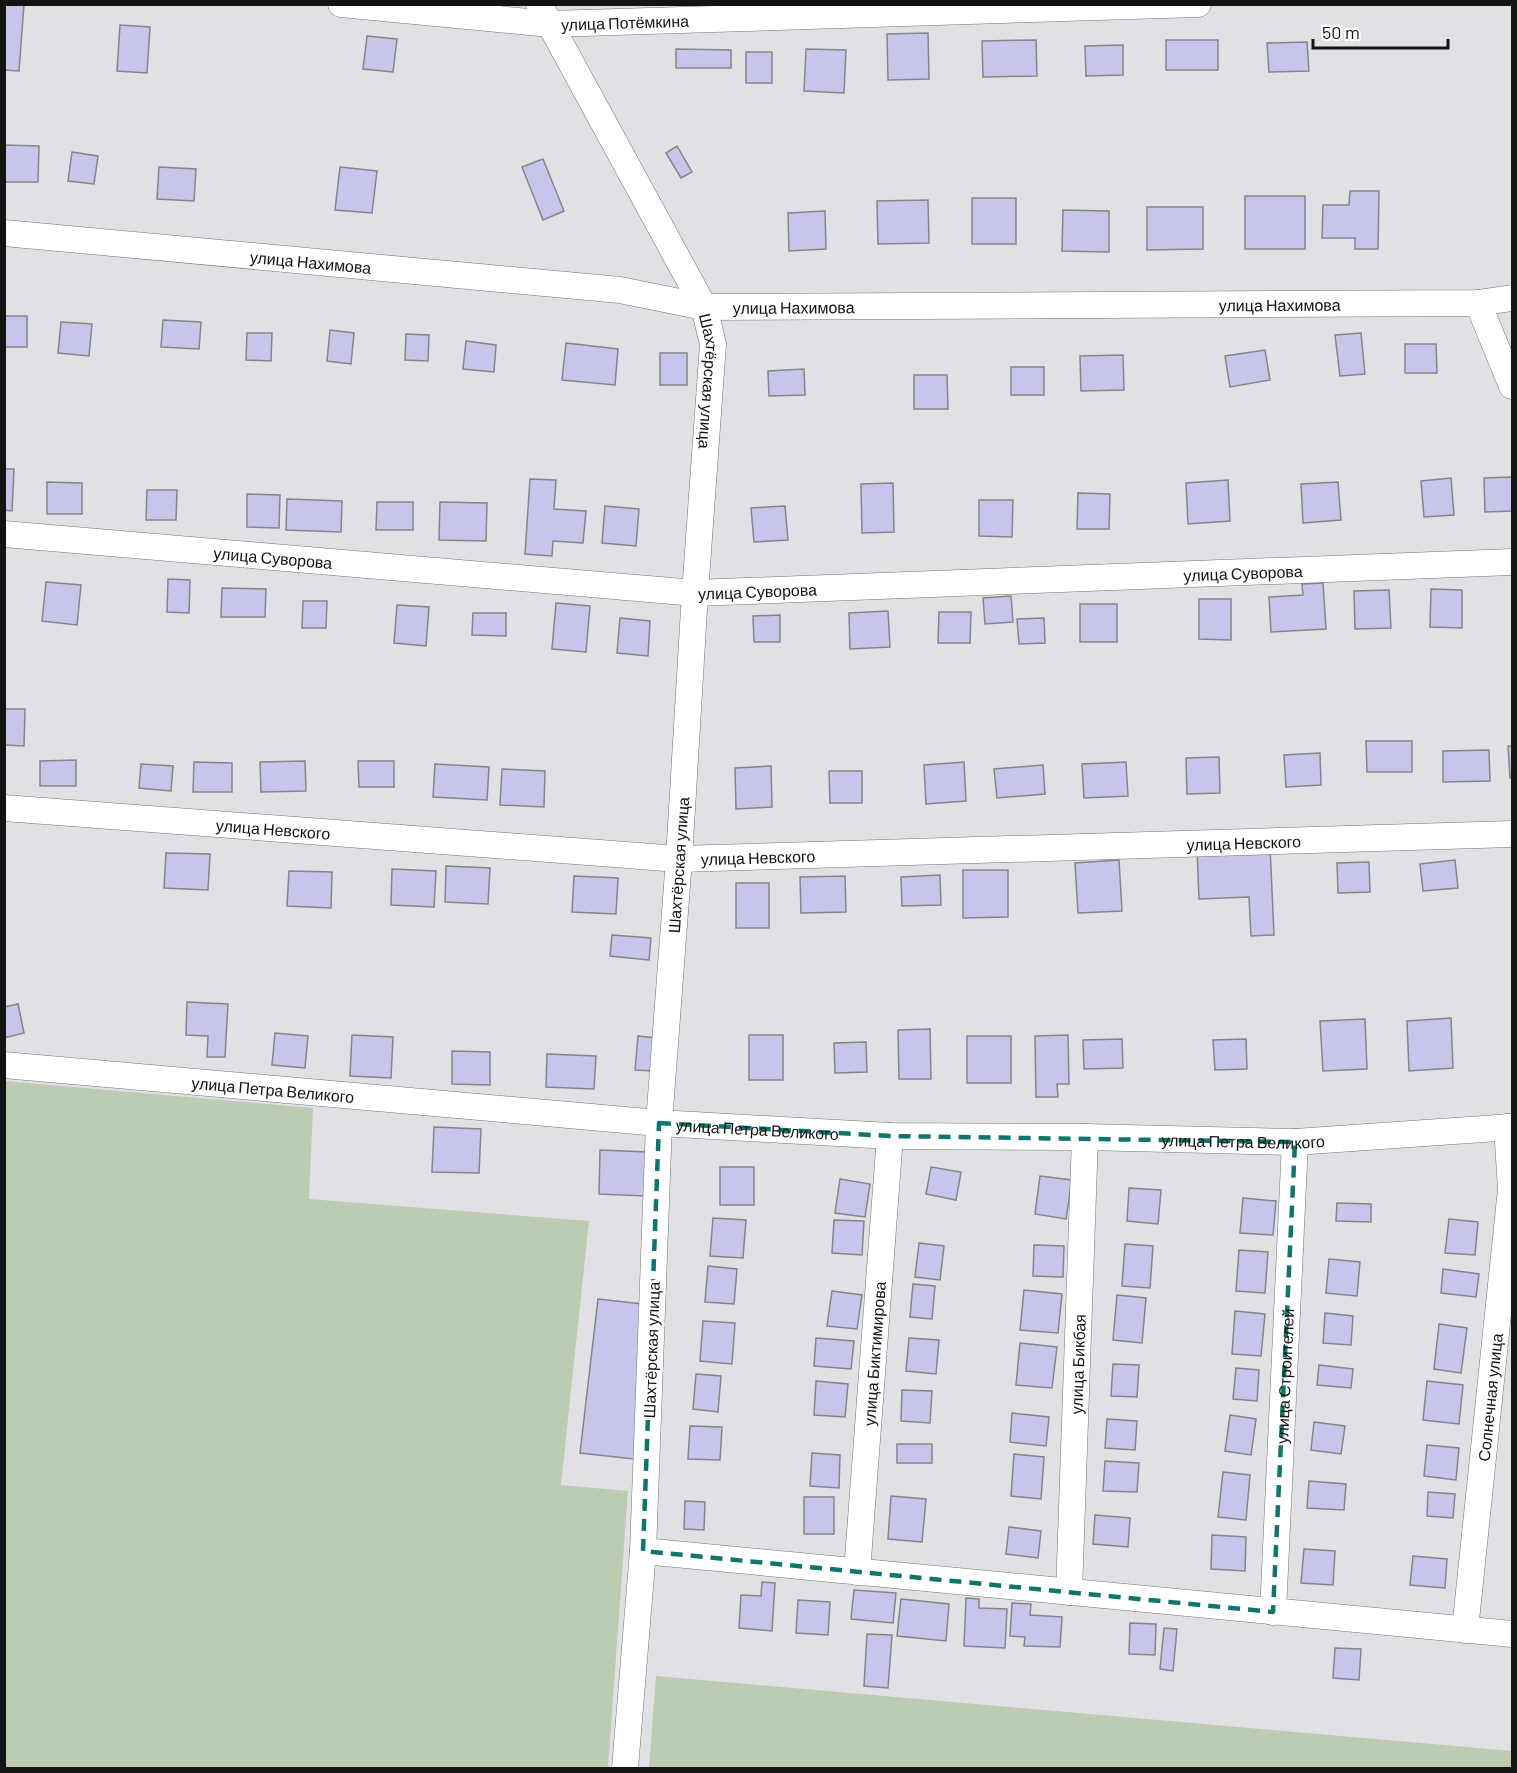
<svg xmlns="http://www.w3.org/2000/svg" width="1517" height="1773" viewBox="0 0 1517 1773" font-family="Barlow,sans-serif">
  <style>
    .green { fill: #bcccb3 }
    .building { fill: #c8c5ec; stroke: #858588; stroke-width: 1.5 }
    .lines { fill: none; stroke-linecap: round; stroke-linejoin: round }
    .minor-casing { stroke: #737376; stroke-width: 27 }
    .minor { stroke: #fff; stroke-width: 26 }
    .marked { fill: none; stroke: #0f766e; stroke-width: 4.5; stroke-dasharray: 12 8; stroke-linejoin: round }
    .labels { text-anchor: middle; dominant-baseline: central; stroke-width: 6; stroke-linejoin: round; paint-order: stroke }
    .street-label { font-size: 16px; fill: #131314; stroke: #fff }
  </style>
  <rect width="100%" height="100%" fill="#e1e1e5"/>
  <g class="green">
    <polygon points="5,1081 313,1108 309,1199 589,1221 561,1485 628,1491 608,1768 5,1768"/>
    <polygon points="656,1676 1512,1751 1512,1768 649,1768"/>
  </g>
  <g class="building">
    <polygon points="4,4 24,4 19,71 4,70"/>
    <polygon points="120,25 150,27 147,73 117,71"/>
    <polygon points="928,33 929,79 888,80 887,34"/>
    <polygon points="367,36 397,39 393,72 363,69"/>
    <polygon points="1036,40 1037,76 983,77 982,41"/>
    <rect x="1166" y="40" width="52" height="30"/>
    <polygon points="1307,42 1309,71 1269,72 1267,43"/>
    <polygon points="1123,45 1123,75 1086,76 1085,46"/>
    <polygon points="676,49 731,50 731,68 676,68"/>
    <polygon points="806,49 846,50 844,93 804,91"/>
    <rect x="746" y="52" width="26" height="31"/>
    <polygon points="4,145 39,146 38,182 4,182"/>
    <polygon points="677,146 692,172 681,178 666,153"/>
    <polygon points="72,152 98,156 94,184 68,181"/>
    <polygon points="543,159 564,211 543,220 522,167"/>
    <polygon points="159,167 196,169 194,201 157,199"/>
    <polygon points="340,167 377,171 372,213 335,210"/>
    <polygon points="1350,191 1379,191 1378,249 1355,249 1355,238 1322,238 1323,205 1349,205"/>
    <rect x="1245" y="196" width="60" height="53"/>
    <rect x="972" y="198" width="44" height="46"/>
    <polygon points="928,200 929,243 878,244 877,201"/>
    <polygon points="1147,207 1203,207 1203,249 1147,250"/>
    <polygon points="1063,210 1109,211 1109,252 1062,251"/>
    <polygon points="825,211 826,249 789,251 788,213"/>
    <rect x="4" y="316" width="23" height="31"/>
    <polygon points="163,320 201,322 199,349 161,347"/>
    <polygon points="61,322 92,324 89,356 58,353"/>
    <polygon points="330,330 354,333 351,364 327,361"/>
    <polygon points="247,333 272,333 271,361 246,360"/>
    <polygon points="1361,333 1365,374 1340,376 1335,335"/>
    <polygon points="406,334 429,335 428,361 405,360"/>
    <polygon points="466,341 496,345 494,372 463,369"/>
    <polygon points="566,343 618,349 615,385 562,380"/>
    <polygon points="1405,344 1436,344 1437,373 1405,373"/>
    <polygon points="1265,350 1270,380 1230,387 1225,356"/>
    <rect x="660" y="353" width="27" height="32"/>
    <polygon points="1123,355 1124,390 1081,391 1080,356"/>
    <rect x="1011" y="367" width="33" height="28"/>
    <polygon points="804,369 805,395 769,396 768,371"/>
    <polygon points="914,375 947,375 948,409 914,409"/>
    <polygon points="4,469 14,469 12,511 4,510"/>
    <polygon points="1512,477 1512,511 1485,512 1484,478"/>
    <polygon points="1451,478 1454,515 1424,517 1421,481"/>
    <polygon points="530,479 556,480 554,509 586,511 583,543 553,541 552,556 525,554"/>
    <polygon points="1228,480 1230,521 1188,524 1186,483"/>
    <polygon points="47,482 82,483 82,514 47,514"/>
    <polygon points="1338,482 1341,520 1303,523 1301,484"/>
    <polygon points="893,483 894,532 862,533 861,484"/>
    <polygon points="147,490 177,490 176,520 146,520"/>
    <polygon points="1078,493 1110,494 1109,529 1077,529"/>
    <polygon points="247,494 280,495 279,528 247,527"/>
    <polygon points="287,499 342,501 341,532 286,530"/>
    <polygon points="979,500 1013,500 1012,537 979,536"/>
    <polygon points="377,502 413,502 413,530 376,530"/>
    <polygon points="440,502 487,503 486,541 439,540"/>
    <polygon points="605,506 639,509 636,546 602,543"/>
    <polygon points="785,506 788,540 754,542 751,508"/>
    <polygon points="168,579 190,580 189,613 167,612"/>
    <polygon points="46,582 81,585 77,625 42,621"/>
    <polygon points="1323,583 1326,629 1271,632 1269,597 1303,595 1302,584"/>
    <polygon points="222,588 266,589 265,617 221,617"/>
    <polygon points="1431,589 1462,590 1462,628 1430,627"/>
    <polygon points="1389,590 1391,628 1355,629 1354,591"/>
    <polygon points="1011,596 1013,622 985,624 983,598"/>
    <polygon points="1199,599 1231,599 1231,640 1199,639"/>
    <polygon points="303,601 327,601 326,628 302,628"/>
    <polygon points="556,603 590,606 586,652 552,649"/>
    <rect x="1080" y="604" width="37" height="38"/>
    <polygon points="397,605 429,607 426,646 394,643"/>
    <polygon points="888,611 890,647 850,649 849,613"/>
    <polygon points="939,612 971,612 970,643 938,643"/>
    <polygon points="473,613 506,613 506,636 472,635"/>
    <polygon points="780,615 780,642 754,642 753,616"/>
    <polygon points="620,618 650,621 648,656 617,653"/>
    <polygon points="1044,618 1045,643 1019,644 1017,619"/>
    <polygon points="4,709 25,709 24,746 4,745"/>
    <polygon points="1366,741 1412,741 1412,772 1367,772"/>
    <polygon points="1508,746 1512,746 1512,778 1510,778"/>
    <polygon points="1489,750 1490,781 1443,782 1443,751"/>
    <polygon points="1320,753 1321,785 1286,787 1284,755"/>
    <polygon points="1219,757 1220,793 1187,794 1186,758"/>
    <polygon points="76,760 76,786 40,786 40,761"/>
    <polygon points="305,761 306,791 261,792 260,762"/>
    <polygon points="358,761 394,761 394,787 359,787"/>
    <polygon points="194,762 232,763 232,792 193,792"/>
    <polygon points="964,762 966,801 926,804 924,765"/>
    <polygon points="1126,762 1128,796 1084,798 1082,764"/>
    <polygon points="141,764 173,766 171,791 139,788"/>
    <polygon points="435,764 489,767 487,800 433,797"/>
    <polygon points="1043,765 1045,794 997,798 994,769"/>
    <polygon points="771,766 772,807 736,809 735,768"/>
    <polygon points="502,769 545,771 544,807 500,805"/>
    <polygon points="829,771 862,771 862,803 830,803"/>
    <polygon points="1270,846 1274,935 1251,936 1249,897 1199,899 1197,849"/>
    <polygon points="166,853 210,854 208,890 164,888"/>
    <polygon points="1119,860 1122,911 1078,913 1075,863"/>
    <polygon points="1455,860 1458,888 1423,891 1420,864"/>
    <polygon points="1369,862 1370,892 1338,893 1337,863"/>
    <polygon points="446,866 490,868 488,904 445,902"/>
    <polygon points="392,869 436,871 434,907 391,905"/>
    <polygon points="963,870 1008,870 1008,917 963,918"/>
    <polygon points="289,871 332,872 331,908 287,906"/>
    <polygon points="940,875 941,905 902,906 901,877"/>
    <polygon points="574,876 618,878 616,914 572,912"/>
    <polygon points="845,876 846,912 801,913 800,877"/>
    <rect x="736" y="883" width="33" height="45"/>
    <polygon points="612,935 651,938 649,960 610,956"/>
    <polygon points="187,1002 228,1004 225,1057 207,1057 208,1036 186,1035"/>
    <polygon points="18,1004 24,1033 4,1038 4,1007"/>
    <polygon points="1451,1018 1453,1068 1409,1071 1407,1021"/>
    <polygon points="1365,1019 1367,1069 1323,1071 1320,1021"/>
    <polygon points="930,1029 931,1079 899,1079 898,1030"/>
    <polygon points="275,1033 308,1036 305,1068 272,1065"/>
    <polygon points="352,1035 393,1037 391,1078 350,1076"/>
    <rect x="749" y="1035" width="34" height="45"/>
    <polygon points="1068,1035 1069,1084 1057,1084 1058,1097 1036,1097 1035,1036"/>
    <polygon points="638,1036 657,1038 654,1071 635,1070"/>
    <rect x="967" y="1036" width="44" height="47"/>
    <polygon points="1122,1039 1123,1068 1084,1069 1083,1040"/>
    <polygon points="1246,1039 1247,1069 1215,1070 1213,1040"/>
    <polygon points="866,1042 867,1072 835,1073 834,1043"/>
    <polygon points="452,1051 490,1052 490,1085 452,1084"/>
    <polygon points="547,1054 596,1056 594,1089 546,1087"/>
    <polygon points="434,1127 481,1129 479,1173 432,1172"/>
    <polygon points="600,1150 648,1152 646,1196 599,1194"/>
    <rect x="720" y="1167" width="34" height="38"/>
    <polygon points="931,1167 961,1172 956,1200 926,1194"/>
    <polygon points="1040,1176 1072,1180 1066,1219 1035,1214"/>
    <polygon points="840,1179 870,1184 865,1217 835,1213"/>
    <polygon points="1129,1188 1161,1190 1158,1224 1127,1221"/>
    <polygon points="1243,1198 1276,1201 1273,1235 1240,1233"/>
    <polygon points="1337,1203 1371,1204 1371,1222 1336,1221"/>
    <polygon points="713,1218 746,1220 743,1258 710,1256"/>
    <polygon points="1449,1219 1478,1222 1475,1255 1445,1253"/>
    <polygon points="834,1220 864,1221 862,1255 832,1253"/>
    <polygon points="919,1243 944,1246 940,1280 915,1277"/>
    <polygon points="1125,1244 1153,1246 1150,1288 1122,1286"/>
    <polygon points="1034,1245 1064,1246 1063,1277 1033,1276"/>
    <polygon points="1239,1250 1268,1252 1265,1293 1236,1291"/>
    <polygon points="1329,1259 1360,1262 1357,1296 1326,1293"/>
    <polygon points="708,1266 737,1269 734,1304 705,1302"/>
    <polygon points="1443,1269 1479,1274 1476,1297 1441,1293"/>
    <polygon points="913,1284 935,1286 932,1319 910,1317"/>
    <polygon points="1024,1290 1062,1294 1058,1333 1020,1330"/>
    <polygon points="832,1291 862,1295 857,1329 827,1326"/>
    <polygon points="1117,1295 1146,1298 1142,1343 1113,1340"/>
    <polygon points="598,1299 651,1305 634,1459 580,1453"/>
    <polygon points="1235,1311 1265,1314 1261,1356 1232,1354"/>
    <polygon points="1325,1313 1353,1316 1351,1345 1323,1343"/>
    <polygon points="703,1321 735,1323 732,1364 700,1361"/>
    <polygon points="1439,1324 1467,1328 1461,1373 1434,1369"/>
    <polygon points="816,1338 854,1341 851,1369 814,1366"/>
    <polygon points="909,1338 939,1340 936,1374 906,1371"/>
    <polygon points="1020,1343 1057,1347 1052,1388 1016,1385"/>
    <polygon points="1113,1364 1139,1365 1137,1397 1111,1396"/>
    <polygon points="1319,1365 1353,1369 1351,1388 1317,1385"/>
    <polygon points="1236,1368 1259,1370 1257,1401 1233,1399"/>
    <polygon points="696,1374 721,1376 718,1412 693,1409"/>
    <polygon points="816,1381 848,1384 845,1417 814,1415"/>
    <polygon points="1427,1381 1463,1385 1459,1424 1423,1420"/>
    <polygon points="902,1390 932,1391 930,1423 901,1421"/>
    <polygon points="1012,1413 1049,1417 1046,1446 1010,1442"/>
    <polygon points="1230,1415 1256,1419 1251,1455 1225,1451"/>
    <polygon points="1107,1419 1137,1421 1135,1450 1105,1448"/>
    <polygon points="1314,1422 1345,1426 1341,1454 1311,1450"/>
    <polygon points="690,1426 722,1427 720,1460 688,1459"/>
    <rect x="897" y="1444" width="35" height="19"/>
    <polygon points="1427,1445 1459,1448 1456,1480 1424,1476"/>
    <polygon points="812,1453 840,1455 839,1488 810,1486"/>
    <polygon points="1014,1454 1044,1457 1041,1499 1011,1496"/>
    <polygon points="1105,1461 1139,1463 1137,1492 1103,1491"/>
    <polygon points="1223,1472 1250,1475 1246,1520 1218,1517"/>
    <polygon points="1309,1481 1346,1484 1344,1510 1307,1508"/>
    <polygon points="1428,1492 1455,1494 1453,1518 1427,1516"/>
    <polygon points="891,1496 926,1499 922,1542 888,1539"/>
    <rect x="804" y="1497" width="30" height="37"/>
    <polygon points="685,1501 705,1502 704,1530 684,1529"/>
    <polygon points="1095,1515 1130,1518 1128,1547 1093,1544"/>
    <polygon points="1009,1527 1041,1531 1038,1558 1006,1554"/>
    <polygon points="1212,1535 1246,1537 1245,1571 1211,1569"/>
    <polygon points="1304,1549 1335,1551 1333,1585 1301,1583"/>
    <polygon points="1413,1556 1447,1559 1445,1588 1410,1585"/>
    <polygon points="762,1582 775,1583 772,1631 739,1628 741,1595 761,1596"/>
    <polygon points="854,1590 896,1593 893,1623 851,1619"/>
    <polygon points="966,1598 979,1599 979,1608 1007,1609 1005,1648 964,1646"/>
    <polygon points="901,1599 949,1604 946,1641 897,1636"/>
    <polygon points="798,1600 830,1602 828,1635 796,1633"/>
    <polygon points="1012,1603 1031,1604 1030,1615 1062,1617 1060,1647 1024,1646 1025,1637 1010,1636"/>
    <polygon points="1130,1623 1156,1624 1155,1655 1129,1654"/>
    <polygon points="1164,1628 1177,1629 1173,1671 1160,1669"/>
    <polygon points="867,1634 892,1635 888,1688 864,1686"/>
    <polygon points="1335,1648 1361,1649 1359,1680 1333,1678"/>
  </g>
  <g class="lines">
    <g class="minor-casing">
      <g id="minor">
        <path id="s1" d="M 341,4 L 550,24 L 1198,4"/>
        <path id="s2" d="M 539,4 L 704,307 L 713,344 L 695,593 L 679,859 L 659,1123 L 643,1551 L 625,1768"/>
        <path id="s3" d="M 4,233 L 620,290 L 704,307 L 1478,303 L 1512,298"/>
        <polyline points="1478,303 1512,386"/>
        <path id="s4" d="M 4,534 L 695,593 L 1512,562"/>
        <path id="s5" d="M 4,808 L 679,859 L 1512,834"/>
        <path id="s6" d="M 4,1065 L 659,1123 L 890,1136 L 1085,1137 L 1295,1142 L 1512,1127"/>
        <polyline points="643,1551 1512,1634"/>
        <path id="s7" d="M 857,1572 L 890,1136"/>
        <path id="s8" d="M 1069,1592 L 1085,1137"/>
        <path id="s9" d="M 1273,1612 L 1295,1142"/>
        <path id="s10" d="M 1465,1630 L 1511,1189 L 1507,1127"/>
      </g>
    </g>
    <use href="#minor" class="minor"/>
  </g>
  <path class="marked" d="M 659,1123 L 890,1136 L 1295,1142 L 1273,1612 L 643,1551 Z"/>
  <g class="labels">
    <g class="street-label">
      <text stroke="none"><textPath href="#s1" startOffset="285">улица Потёмкина</textPath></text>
      <text stroke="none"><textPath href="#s3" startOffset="308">улица Нахимова</textPath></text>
      <text stroke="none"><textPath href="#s3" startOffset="1280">улица Нахимова</textPath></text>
      <text stroke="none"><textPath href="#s3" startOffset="794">улица Нахимова</textPath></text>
      <text stroke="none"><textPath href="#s2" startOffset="420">Шахтёрская улица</textPath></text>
      <text stroke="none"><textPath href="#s4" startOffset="270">улица Суворова</textPath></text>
      <text stroke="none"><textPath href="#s4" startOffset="1242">улица Суворова</textPath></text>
      <text stroke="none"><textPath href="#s4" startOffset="756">улица Суворова</textPath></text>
      <text stroke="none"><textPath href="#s5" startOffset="270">улица Невского</textPath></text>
      <text stroke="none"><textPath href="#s5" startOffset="1242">улица Невского</textPath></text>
      <text stroke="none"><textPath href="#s5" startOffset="756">улица Невского</textPath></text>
      <text transform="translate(678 865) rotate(-86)">Шахтёрская улица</text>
      <text stroke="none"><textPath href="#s6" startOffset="270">улица Петра Великого</textPath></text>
      <text stroke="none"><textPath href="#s6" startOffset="756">улица Петра Великого</textPath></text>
      <text stroke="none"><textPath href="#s6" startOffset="1242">улица Петра Великого</textPath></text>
      <text transform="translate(651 1350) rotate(-88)">Шахтёрская улица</text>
      <text stroke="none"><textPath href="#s7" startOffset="219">улица Биктимирова</textPath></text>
      <text stroke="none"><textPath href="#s8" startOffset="228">улица Бикбая</textPath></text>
      <text stroke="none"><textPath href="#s9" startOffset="236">улица Строителей</textPath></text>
      <text stroke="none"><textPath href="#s10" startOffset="234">Солнечная улица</textPath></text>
    </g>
  </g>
  <rect width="1517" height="1773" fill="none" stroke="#131314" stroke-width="12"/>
  <path d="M1313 39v9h135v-9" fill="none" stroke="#131314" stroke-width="3"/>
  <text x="1322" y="39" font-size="18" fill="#131314" stroke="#ffffff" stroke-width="4.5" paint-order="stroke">50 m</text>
</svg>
